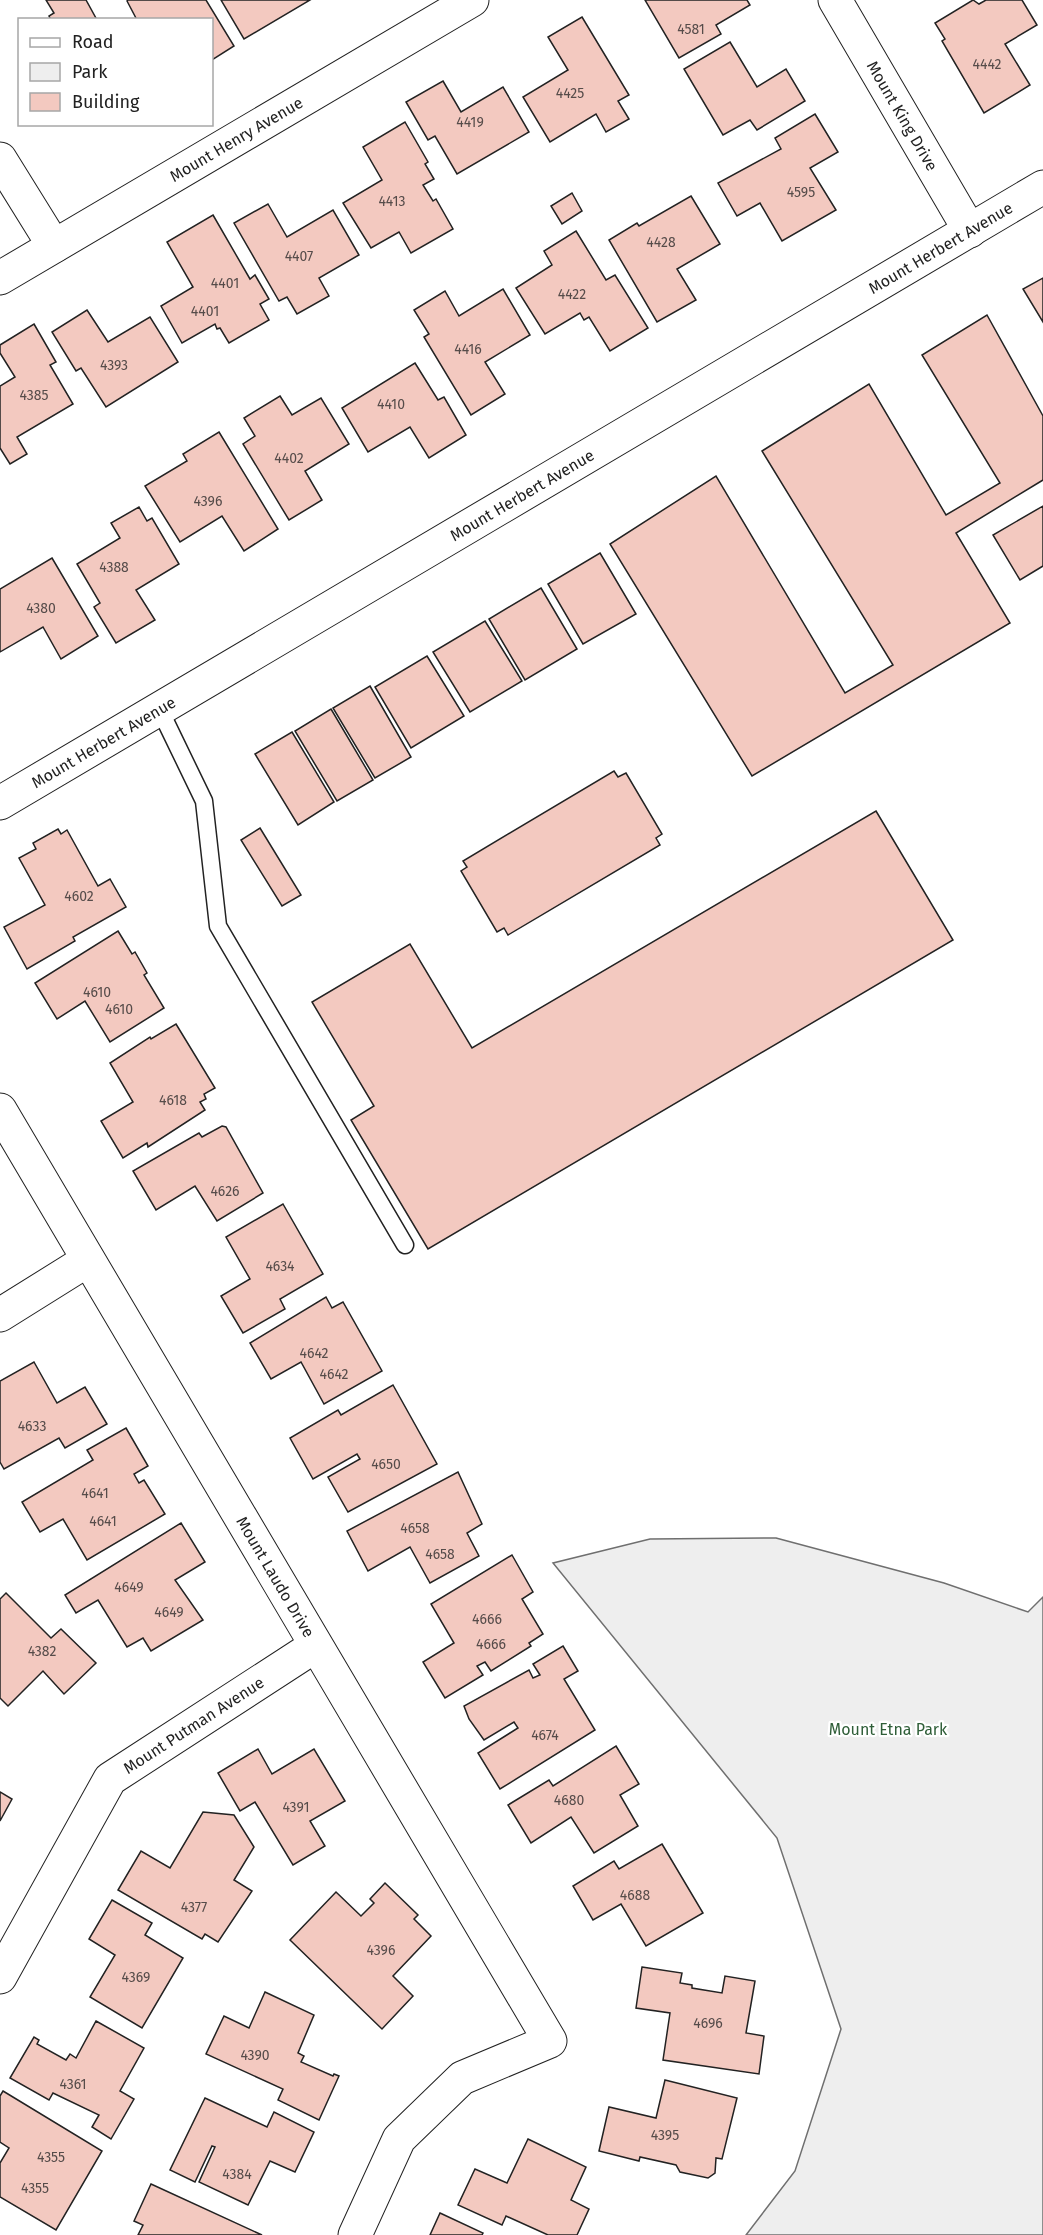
<svg xmlns="http://www.w3.org/2000/svg" width="1043" height="2235" viewBox="0 0 1043 2235" font-family="'Fira Sans',sans-serif">
  <style>
    .green { fill: #eee; stroke: #6f6f6f; stroke-width: 1.5 }
    .building { fill: #f3c9c0; stroke: #222; stroke-width: 1.5 }
    .lines { fill: none; stroke-linecap: round; stroke-linejoin: round }
    .lane-casing { stroke: #222; stroke-width: 19 }
    .street-casing { stroke: #222; stroke-width: 35 }
    .lane { stroke: #fff; stroke-width: 16 }
    .street { stroke: #fff; stroke-width: 33 }
    .labels { text-anchor: middle; dominant-baseline: central; stroke-width: 4.5; stroke-linejoin: round; paint-order: stroke }
    .number-label { font-size: 14px; fill: #564c4a }
    .street-label { font-size: 16px; fill: #222; stroke: #fff }
    .park-label { font-size: 16px; fill: #2f5e38; stroke: #fff }
  </style>
  <rect width="100%" height="100%" fill="#fff"/>
  <polygon class="green" points="776,1538 944,1583 1028,1612 1043,1597 1043,2235 746,2235 795,2171 841,2029 777,1838 553,1563 650,1539"/>
  <g class="building">
    <polygon points="46,0 86,0 97,20 51,20 49,16 54,13"/>
    <polygon points="128,0 206,0 234,46 212,60 212,20 137,20 127,1"/>
    <polygon points="221,0 310,0 244,39"/>
    <polygon points="645,0 747,0 750,5 716,25 721,34 679,58"/>
    <polygon points="973,0 979,4 986,0 1022,0 1037,25 1005,44 1030,85 984,113 942,41 945,39 935,23"/>
    <polygon points="582,17 629,95 618,101 629,119 606,132 596,114 550,142 523,97 568,70 548,37"/>
    <polygon points="730,42 757,87 786,69 805,101 757,130 750,120 723,135 684,69"/>
    <polygon points="443,81 461,112 503,87 529,132 457,174 435,136 428,140 406,102"/>
    <polygon points="815,114 838,152 810,168 836,210 782,241 760,203 737,216 718,183 781,149 775,138"/>
    <polygon points="405,122 428,162 425,164 434,179 423,185 433,201 436,199 453,229 411,253 399,232 371,248 343,203 382,180 363,147"/>
    <polygon points="572,193 582,211 562,224 551,206"/>
    <polygon points="691,196 720,244 677,269 696,300 657,322 609,240 637,223 639,226"/>
    <polygon points="268,204 287,237 333,210 359,255 319,278 329,296 297,314 287,297 279,301 234,223"/>
    <polygon points="213,215 250,279 255,275 269,299 260,304 269,320 229,343 220,328 217,329 215,324 182,343 161,306 193,287 167,242"/>
    <polygon points="576,231 606,280 615,275 648,328 610,351 589,317 584,320 580,313 545,334 516,288 552,265 544,251"/>
    <polygon points="1043,278 1043,322 1023,289"/>
    <polygon points="503,289 530,335 485,362 505,394 471,415 424,337 429,334 414,310 445,291 459,316"/>
    <polygon points="87,310 108,342 150,317 178,362 106,407 81,368 76,371 52,332"/>
    <polygon points="987,315 1043,416 1043,480 956,533 1010,623 752,776 610,544 716,476 845,693 893,665 762,451 869,384 946,515 1000,483 922,355"/>
    <polygon points="34,324 56,362 50,365 73,404 17,437 27,454 10,464 0,448 0,386 15,377 0,353 0,345"/>
    <polygon points="415,363 438,400 444,397 466,435 429,458 410,427 368,452 342,408"/>
    <polygon points="280,396 292,415 321,398 349,444 305,471 322,500 289,520 243,444 255,436 244,418"/>
    <polygon points="219,432 278,529 244,551 222,516 180,542 145,486 187,461 183,454"/>
    <polygon points="1043,506 1043,566 1020,580 993,535"/>
    <polygon points="139,507 147,521 152,518 179,564 136,590 155,620 116,643 94,607 100,603 77,564 120,538 111,523"/>
    <polygon points="600,553 636,614 583,644 548,584"/>
    <polygon points="52,558 98,636 61,659 43,627 0,652 0,589"/>
    <polygon points="541,588 577,649 525,680 489,619"/>
    <polygon points="485,621 522,681 470,712 433,652"/>
    <polygon points="427,656 464,716 411,748 375,687"/>
    <polygon points="370,686 411,757 375,778 333,708"/>
    <polygon points="331,709 373,780 337,801 295,731"/>
    <polygon points="292,732 334,802 298,825 255,754"/>
    <polygon points="614,771 618,777 626,773 662,834 656,838 660,845 508,935 504,928 497,932 461,871 467,867 463,861"/>
    <polygon points="876,811 953,940 428,1249 351,1120 374,1106 312,1002 410,944 472,1048"/>
    <polygon points="260,828 301,895 282,906 241,840"/>
    <polygon points="58,829 61,834 67,830 98,886 110,879 126,907 73,937 75,941 27,969 4,927 45,905 19,858 36,849 33,843"/>
    <polygon points="118,931 132,954 135,952 147,973 144,975 164,1008 110,1042 85,1001 57,1019 35,983"/>
    <polygon points="176,1024 215,1088 204,1094 206,1099 200,1102 205,1110 148,1147 147,1143 123,1158 101,1121 133,1102 110,1063 150,1037 151,1039"/>
    <polygon points="222,1126 226,1127 263,1193 217,1221 195,1186 156,1210 133,1171 199,1133 202,1137"/>
    <polygon points="283,1204 323,1274 280,1299 285,1309 243,1333 221,1296 250,1279 226,1237"/>
    <polygon points="326,1297 332,1308 343,1302 382,1371 324,1404 301,1362 271,1379 250,1343"/>
    <polygon points="34,1362 57,1403 85,1387 107,1424 65,1448 59,1438 4,1469 0,1462 0,1381"/>
    <polygon points="393,1385 437,1464 348,1512 328,1477 360,1459 357,1454 313,1479 290,1438 338,1410 341,1415"/>
    <polygon points="126,1428 148,1466 134,1474 139,1483 144,1480 165,1514 87,1560 63,1519 40,1532 22,1502 93,1460 87,1450"/>
    <polygon points="458,1472 482,1524 467,1533 479,1556 430,1583 410,1547 368,1571 347,1531"/>
    <polygon points="181,1523 205,1562 175,1580 203,1620 151,1651 143,1638 127,1647 98,1600 76,1613 65,1595"/>
    <polygon points="512,1555 533,1592 522,1599 543,1634 529,1643 531,1646 491,1671 485,1662 477,1666 483,1675 445,1698 423,1662 454,1643 431,1604"/>
    <polygon points="6,1593 51,1638 61,1629 96,1663 64,1694 43,1671 8,1706 0,1698 0,1599"/>
    <polygon points="563,1646 578,1671 564,1679 595,1730 500,1789 478,1753 518,1728 514,1722 484,1740 469,1719 464,1706 529,1670 533,1678 540,1675 533,1664"/>
    <polygon points="616,1746 639,1784 620,1795 638,1826 594,1853 571,1817 531,1843 508,1805 549,1780 553,1786"/>
    <polygon points="258,1749 272,1774 314,1749 345,1801 310,1821 325,1846 293,1865 255,1802 240,1811 218,1773"/>
    <polygon points="0,1792 12,1799 0,1821"/>
    <polygon points="203,1812 234,1815 254,1847 234,1880 252,1891 218,1942 205,1934 202,1939 118,1890 141,1851 170,1868"/>
    <polygon points="662,1844 703,1913 646,1946 621,1904 593,1920 573,1886 614,1861 619,1869"/>
    <polygon points="385,1883 418,1915 414,1919 431,1936 393,1976 413,1996 382,2029 290,1940 336,1892 361,1916 374,1903 370,1899"/>
    <polygon points="112,1900 152,1923 145,1935 183,1958 142,2028 90,1997 115,1955 89,1939"/>
    <polygon points="642,1967 682,1973 680,1983 692,1985 692,1988 722,1993 725,1976 755,1981 746,2033 764,2036 759,2074 663,2060 670,2013 636,2008"/>
    <polygon points="265,1992 314,2015 298,2053 304,2056 301,2062 333,2076 334,2074 339,2076 319,2120 278,2100 283,2089 206,2054 224,2016 249,2028"/>
    <polygon points="96,2021 144,2048 120,2091 134,2099 111,2139 92,2127 99,2115 53,2093 49,2100 10,2078 34,2037 39,2040 37,2044 66,2060 70,2054 76,2058"/>
    <polygon points="665,2080 737,2098 722,2159 716,2158 715,2173 708,2178 680,2172 676,2165 640,2157 639,2161 599,2151 609,2107 656,2118"/>
    <polygon points="3,2091 102,2151 56,2230 0,2197 0,2163 9,2148 0,2142 0,2096"/>
    <polygon points="205,2098 267,2127 274,2112 314,2132 295,2172 270,2161 248,2205 199,2182 215,2147 212,2146 195,2182 170,2170"/>
    <polygon points="528,2139 586,2167 571,2200 589,2209 577,2235 548,2235 506,2216 502,2225 458,2205 475,2169 507,2183"/>
    <polygon points="151,2184 262,2235 138,2235 143,2225 134,2221"/>
    <polygon points="440,2213 483,2233 482,2235 430,2235"/>
  </g>
  <g class="lines">
    <g class="lane-casing">
      <polyline id="lane" points="159,708 204,801 218,926 405,1245"/>
    </g>
    <g class="street-casing">
      <g id="street">
        <path id="s1" d="M 835,0 L 970,231"/>
        <polyline points="0,159 54,246"/>
        <path id="s2" d="M 0,278 L 472,0"/>
        <path id="s3" d="M 0,803 L 1043,187"/>
        <path id="s4" d="M 0,1110 L 550,2041 L 462,2078 L 399,2139 L 355,2235"/>
        <polyline points="0,1315 88,1260"/>
        <path id="s5" d="M 0,1977 L 110,1779 L 315,1646"/>
      </g>
    </g>
    <use href="#lane" class="lane"/>
    <use href="#street" class="street"/>
  </g>
  <g class="labels">
    <g class="number-label">
      <text x="691" y="29">4581</text>
      <text x="987" y="64">4442</text>
      <text x="570" y="93">4425</text>
      <text x="470" y="122">4419</text>
      <text x="801" y="192">4595</text>
      <text x="392" y="201">4413</text>
      <text x="661" y="242">4428</text>
      <text x="299" y="256">4407</text>
      <text x="225" y="283">4401</text>
      <text x="572" y="294">4422</text>
      <text x="205" y="311">4401</text>
      <text x="468" y="349">4416</text>
      <text x="114" y="365">4393</text>
      <text x="34" y="395">4385</text>
      <text x="391" y="404">4410</text>
      <text x="289" y="458">4402</text>
      <text x="208" y="501">4396</text>
      <text x="114" y="567">4388</text>
      <text x="41" y="608">4380</text>
      <text x="79" y="896">4602</text>
      <text x="97" y="992">4610</text>
      <text x="119" y="1009">4610</text>
      <text x="173" y="1100">4618</text>
      <text x="225" y="1191">4626</text>
      <text x="280" y="1266">4634</text>
      <text x="314" y="1353">4642</text>
      <text x="334" y="1374">4642</text>
      <text x="32" y="1426">4633</text>
      <text x="386" y="1464">4650</text>
      <text x="95" y="1493">4641</text>
      <text x="103" y="1521">4641</text>
      <text x="415" y="1528">4658</text>
      <text x="440" y="1554">4658</text>
      <text x="129" y="1587">4649</text>
      <text x="169" y="1612">4649</text>
      <text x="487" y="1619">4666</text>
      <text x="491" y="1644">4666</text>
      <text x="42" y="1651">4382</text>
      <text x="545" y="1735">4674</text>
      <text x="569" y="1800">4680</text>
      <text x="296" y="1807">4391</text>
      <text x="635" y="1895">4688</text>
      <text x="194" y="1907">4377</text>
      <text x="381" y="1950">4396</text>
      <text x="136" y="1977">4369</text>
      <text x="708" y="2023">4696</text>
      <text x="255" y="2055">4390</text>
      <text x="73" y="2084">4361</text>
      <text x="665" y="2135">4395</text>
      <text x="51" y="2157">4355</text>
      <text x="237" y="2174">4384</text>
      <text x="35" y="2188">4355</text>
    </g>
    <g class="street-label">
      <text stroke="none"><textPath href="#s1" startOffset="134">Mount King Drive</textPath></text>
      <text stroke="none"><textPath href="#s2" startOffset="274">Mount Henry Avenue</textPath></text>
      <text stroke="none"><textPath href="#s3" startOffset="1092">Mount Herbert Avenue</textPath></text>
      <text stroke="none"><textPath href="#s3" startOffset="606">Mount Herbert Avenue</textPath></text>
      <text stroke="none"><textPath href="#s3" startOffset="120">Mount Herbert Avenue</textPath></text>
      <text stroke="none"><textPath href="#s4" startOffset="542">Mount Laudo Drive</textPath></text>
      <text stroke="none"><textPath href="#s5" startOffset="326">Mount Putman Avenue</textPath></text>
    </g>
    <g class="park-label">
      <text x="888" y="1729">Mount Etna Park</text>
    </g>
  </g>
  <rect x="18" y="18" width="195" height="108" fill="#ffffff" stroke="#a7a7a7" stroke-width="1.5"/>
  <rect x="30" y="38" width="30" height="9" fill="#ffffff" stroke="#a7a7a7" stroke-width="1.5"/>
  <text x="72" y="48" font-size="18" fill="#222222">Road</text>
  <rect x="30" y="63" width="30" height="18" fill="#eeeeee" stroke="#a7a7a7" stroke-width="1.5"/>
  <text x="72" y="78" font-size="18" fill="#222222">Park</text>
  <rect x="30" y="93" width="30" height="18" fill="#f3c9c0" stroke="#a7a7a7" stroke-width="1.5"/>
  <text x="72" y="108" font-size="18" fill="#222222">Building</text>
</svg>
